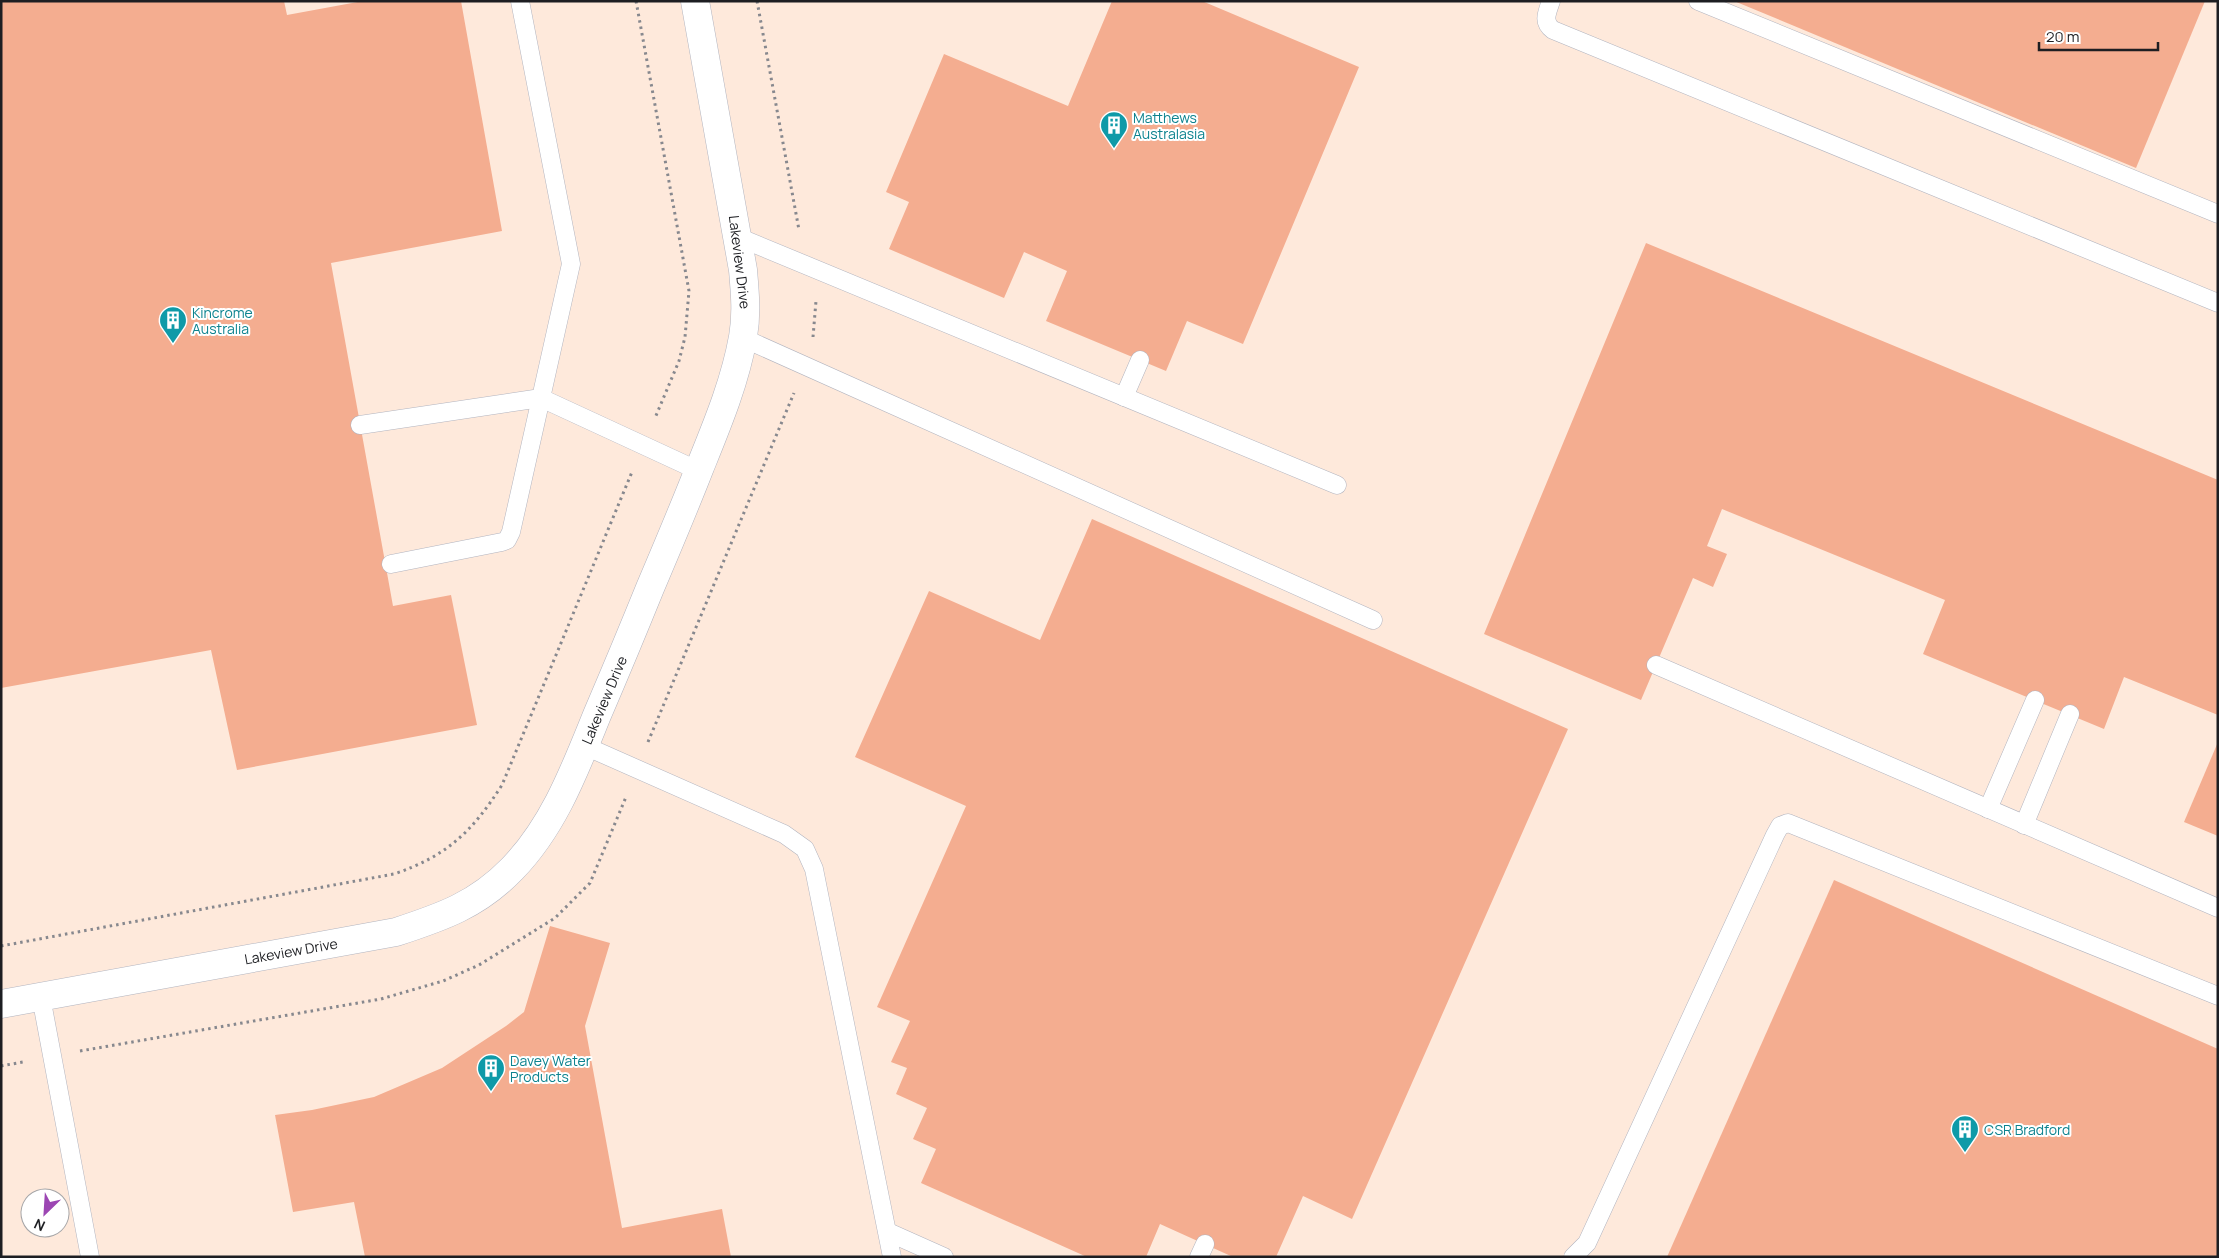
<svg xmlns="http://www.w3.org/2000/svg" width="2219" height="1258" viewBox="0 0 2219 1258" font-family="Manrope,sans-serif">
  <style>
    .industrial { fill: #fee9db; fill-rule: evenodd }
    .building { fill: #f4ad90 }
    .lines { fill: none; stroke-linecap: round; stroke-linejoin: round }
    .lane-casing { stroke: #b2b4bf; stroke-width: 19 }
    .street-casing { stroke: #b2b4bf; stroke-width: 29 }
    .path { stroke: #87888e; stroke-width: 3; stroke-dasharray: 2.5 4; stroke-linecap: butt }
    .lane { stroke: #fff; stroke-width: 18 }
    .street { stroke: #fff; stroke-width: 28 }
    .labels { text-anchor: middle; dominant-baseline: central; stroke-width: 4; stroke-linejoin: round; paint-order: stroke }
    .culture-label { font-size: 14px; fill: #0d838f; stroke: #fff; text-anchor: start }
    .street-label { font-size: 14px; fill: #1d1e22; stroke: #fff }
  </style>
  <rect width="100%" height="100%" fill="#f6f7ff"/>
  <path class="industrial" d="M 1,1 L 2218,1 L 2218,1257 L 1,1257 ZM 30,1198 L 60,1198 L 60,1228 L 30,1228 Z"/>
  <g class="building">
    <polygon points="1,1 284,1 287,15 363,1 461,1 502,231 331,263 393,606 451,595 477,725 237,770 211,650 1,688"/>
    <polygon points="1112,1 1202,1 1359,67 1243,344 1187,321 1166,371 1046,321 1067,271 1024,252 1004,298 889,249 909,202 886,192 944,54 1068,106"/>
    <polygon points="1734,1 2205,1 2136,168"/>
    <polygon points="1646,243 2218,480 2218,715 2124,677 2104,729 1923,654 1945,600 1722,509 1707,546 1727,554 1713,587 1693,578 1641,700 1484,634"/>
    <polygon points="1092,519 1568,729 1352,1219 1303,1196 1276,1257 1233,1257 1160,1224 1146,1257 1087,1257 921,1183 936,1149 913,1139 927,1108 896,1094 907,1068 891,1062 910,1021 877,1007 966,806 855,757 929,591 1040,640"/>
    <polygon points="2218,742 2218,836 2184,822"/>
    <polygon points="1834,880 2218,1049 2218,1257 1667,1257"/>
    <polygon points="550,926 610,943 585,1026 622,1228 722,1209 731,1257 365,1257 354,1202 293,1212 275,1115 312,1110 374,1097 442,1068 506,1026 524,1012"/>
  </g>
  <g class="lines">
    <g class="lane-casing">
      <g id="lane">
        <path d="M 1551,1 C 1547,13 1542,22 1553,30 L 2218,303"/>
        <polyline points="1698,1 2218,214"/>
        <polyline points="738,237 1337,485"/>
        <polyline points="743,338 1373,620"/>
        <polyline points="1124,397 1140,360"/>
        <polyline points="360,425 541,398 699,471"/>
        <polyline points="391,564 502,542 507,540 511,532 571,264 520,1"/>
        <polyline points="1656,665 2218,908"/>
        <polyline points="585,746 784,834 805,849 814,869 892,1257"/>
        <polyline points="1988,809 2035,700"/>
        <polyline points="2024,825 2070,714"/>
        <polyline points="41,997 90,1257"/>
        <polyline points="888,1232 944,1257"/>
        <polyline points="1199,1257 1205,1244"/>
        <polyline points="1573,1257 1587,1243 1775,835 1780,826 1788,823 2218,996"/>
      </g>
    </g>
    <g class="street-casing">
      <path id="street" d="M 1,1004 L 396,932 C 442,917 477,905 512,869 C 554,826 575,769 597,715 C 615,673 633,630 650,588 C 667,548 684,508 700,467 C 717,425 735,382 743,337 C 747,314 745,293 743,270 L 695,1"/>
    </g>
    <g class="path">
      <polyline points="636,1 689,291 685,337 679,361 655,418"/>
      <polyline points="757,1 799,230"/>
      <polyline points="813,337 816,301"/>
      <polyline points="648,742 794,393"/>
      <path d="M 1,946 L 394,874 C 447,856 472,832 502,785 L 632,472"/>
      <polyline points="80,1051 381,999 443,981 479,965 555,918 590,883 626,797"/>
      <polyline points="1,1066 23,1062"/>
    </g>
    <use href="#lane" class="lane"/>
    <use href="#street" class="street"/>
  </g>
  <defs>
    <g id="building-pin" transform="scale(1.4375)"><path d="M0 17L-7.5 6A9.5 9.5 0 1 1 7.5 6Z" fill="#0f9aa8" stroke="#fff"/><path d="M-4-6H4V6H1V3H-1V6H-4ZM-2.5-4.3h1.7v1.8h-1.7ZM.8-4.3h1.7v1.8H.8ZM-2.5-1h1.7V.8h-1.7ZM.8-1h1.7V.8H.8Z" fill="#fff"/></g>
  </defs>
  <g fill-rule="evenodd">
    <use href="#building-pin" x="1114" y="125"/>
    <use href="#building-pin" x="173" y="320"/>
    <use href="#building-pin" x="491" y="1068"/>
    <use href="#building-pin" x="1965" y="1129"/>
  </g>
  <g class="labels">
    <g class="culture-label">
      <text x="1133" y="117">Matthews<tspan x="1133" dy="16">Australasia</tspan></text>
      <text x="192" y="312">Kincrome<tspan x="192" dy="16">Australia</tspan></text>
      <text x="510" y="1060">Davey Water<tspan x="510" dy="16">Products</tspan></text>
      <text x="1984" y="1129">CSR Bradford</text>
    </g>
    <g class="street-label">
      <text transform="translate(740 262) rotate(83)">Lakeview Drive</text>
      <text transform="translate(604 700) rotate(-67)">Lakeview Drive</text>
      <text transform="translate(291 951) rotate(-10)">Lakeview Drive</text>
    </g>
  </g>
  <rect width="2219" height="1258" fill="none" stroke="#1d1e22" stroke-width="5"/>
  <g transform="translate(45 1213) rotate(205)"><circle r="24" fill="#ffffff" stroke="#a5a5a7"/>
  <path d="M0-4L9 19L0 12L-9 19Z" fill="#9c46b3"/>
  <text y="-8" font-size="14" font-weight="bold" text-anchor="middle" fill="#1d1e22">N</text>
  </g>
  <path d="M2039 42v8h119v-8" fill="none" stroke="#1d1e22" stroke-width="2.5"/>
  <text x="2046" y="42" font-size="15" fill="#1d1e22" stroke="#ffffff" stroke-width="4" paint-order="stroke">20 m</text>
</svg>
